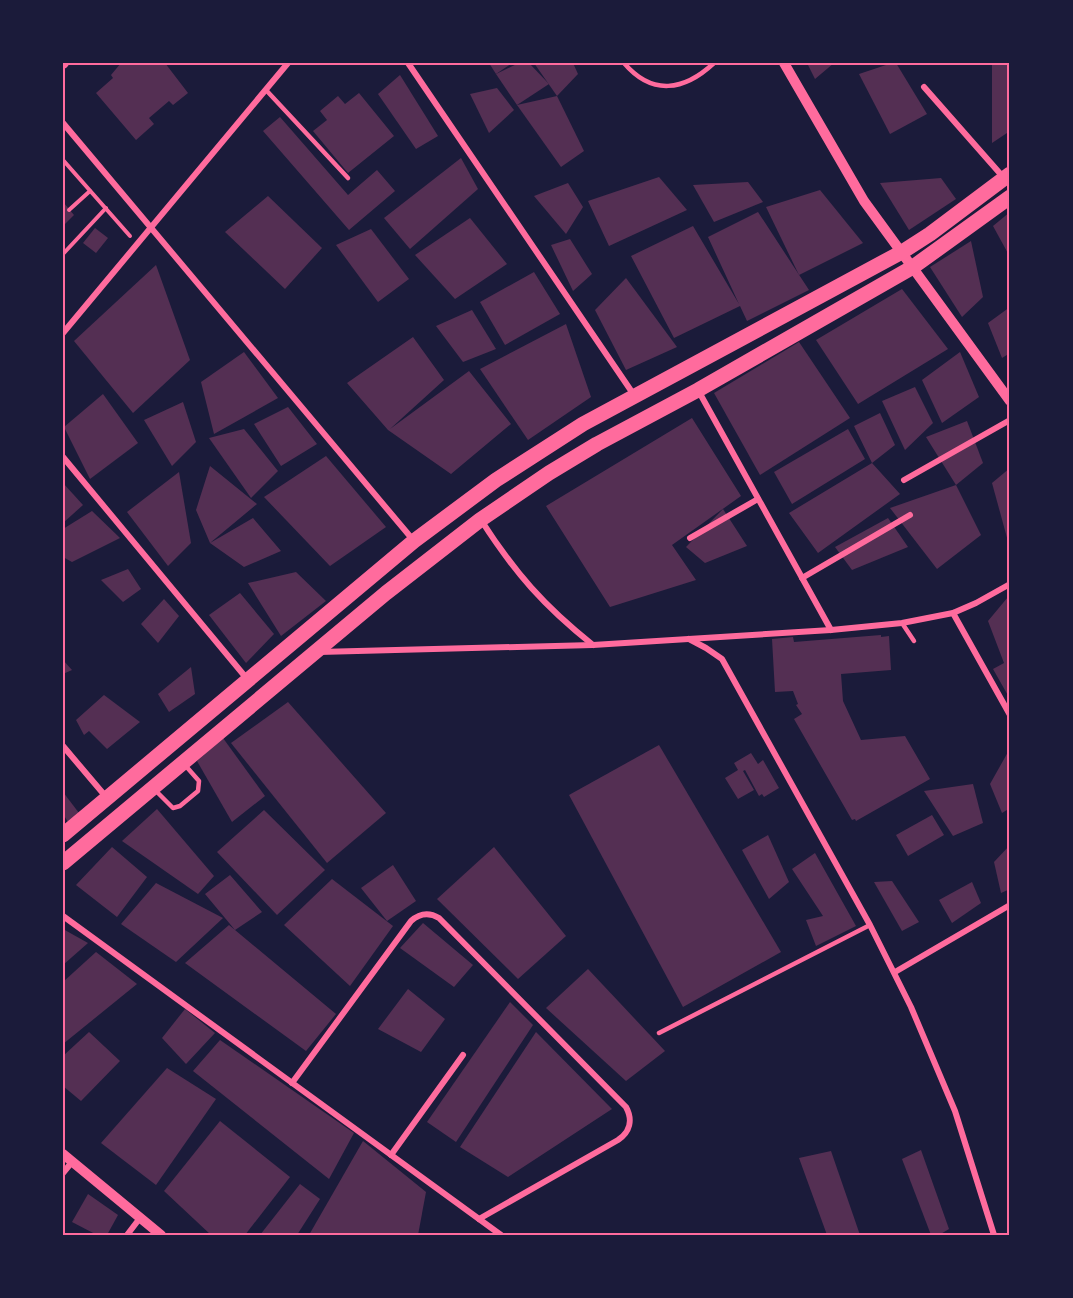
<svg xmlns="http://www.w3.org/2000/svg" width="1073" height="1298" viewBox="0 0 1073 1298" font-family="Figtree,sans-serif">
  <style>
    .building { fill: #542f53 }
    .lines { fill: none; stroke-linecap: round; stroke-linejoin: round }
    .path { stroke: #ff6b9d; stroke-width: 4 }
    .service { stroke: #ff6b9d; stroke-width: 4.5 }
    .minor { stroke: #ff6b9d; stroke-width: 6 }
    .tertiary { stroke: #ff6b9d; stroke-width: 10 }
    .primary { stroke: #ff6b9d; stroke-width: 15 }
    .neatline { fill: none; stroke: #ff6b9d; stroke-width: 2 }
  </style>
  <rect width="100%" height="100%" fill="#1b1b3a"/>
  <g class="building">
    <polygon points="121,63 165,63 188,93 173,105 169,101 149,118 154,124 136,140 96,93 113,78 111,75"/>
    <polygon points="489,63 512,63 496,74"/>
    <polygon points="519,63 529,63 549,84 517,105 496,74"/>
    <polygon points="534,63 573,63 578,74 557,96"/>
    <polygon points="807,63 834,63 815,79"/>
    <polygon points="892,63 896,63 927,114 890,134 859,74"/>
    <polygon points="992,63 1010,63 1010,131 992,143"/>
    <polygon points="400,75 438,136 416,149 378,94"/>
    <polygon points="497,88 514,110 489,133 470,94"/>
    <polygon points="359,93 394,136 348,173 313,131 327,120 320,111 338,96 345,104"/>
    <polygon points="557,96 584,151 561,167 517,105"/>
    <polygon points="280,117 348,195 377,170 395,191 349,230 263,131"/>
    <polygon points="461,158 478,189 410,249 384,218"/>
    <polygon points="659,177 687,210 609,246 588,201"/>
    <polygon points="941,178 956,199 909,230 880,183"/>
    <polygon points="748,182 763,202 714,222 693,185"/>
    <polygon points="568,183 583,207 566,234 534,196"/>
    <polygon points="820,190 863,243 799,275 766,207"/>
    <polygon points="268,196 322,248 285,289 225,232"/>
    <polygon points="63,202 74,215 63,226"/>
    <polygon points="758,212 809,290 747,321 740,306 674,338 631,256 693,226 739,304 708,237"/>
    <polygon points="1010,212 1010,257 993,226"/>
    <polygon points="470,218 507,264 455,299 415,255"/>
    <polygon points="95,228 108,238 96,253 83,243"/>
    <polygon points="371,229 409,279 378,302 336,245"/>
    <polygon points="570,239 592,274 573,291 551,245"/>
    <polygon points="971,241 983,297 962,317 930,267"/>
    <polygon points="156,265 190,360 133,413 74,341"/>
    <polygon points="534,272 560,314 505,345 480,302"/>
    <polygon points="626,278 677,347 626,370 595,310"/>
    <polygon points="902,289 948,349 858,404 816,340"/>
    <polygon points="1010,307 1010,353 1002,358 988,323"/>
    <polygon points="472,310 496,349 463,362 436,326"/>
    <polygon points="566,324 591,397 528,440 480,369"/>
    <polygon points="413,337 444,380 390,429 469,371 511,424 451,474 388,430 347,383"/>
    <polygon points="799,342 850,418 760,475 714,393"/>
    <polygon points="244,352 278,398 214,434 201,382"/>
    <polygon points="960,352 979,397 942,423 922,380"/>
    <polygon points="915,387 933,423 905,450 882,401"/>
    <polygon points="103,394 138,443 90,479 64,427"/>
    <polygon points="183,402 196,442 172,466 144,420"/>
    <polygon points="288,407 317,444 281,466 254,424"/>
    <polygon points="880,413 895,445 872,463 900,494 818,553 789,513 872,463 854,426"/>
    <polygon points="692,418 741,496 672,545 696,580 610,607 546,506"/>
    <polygon points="967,421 983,463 956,485 926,437"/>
    <polygon points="244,429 278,471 251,498 209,438"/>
    <polygon points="848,429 865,459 792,504 774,472"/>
    <polygon points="326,456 386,527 330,566 264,497"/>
    <polygon points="210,466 257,504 210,543 253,518 281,551 244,567 210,543 196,510"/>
    <polygon points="1010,468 1010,545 1009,545 992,483"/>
    <polygon points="179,472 191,543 168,566 127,512"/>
    <polygon points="63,483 83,505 63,523"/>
    <polygon points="956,485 981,535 937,569 890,508"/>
    <polygon points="723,509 747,546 705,563 686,547"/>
    <polygon points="92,511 120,538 72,562 63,557 63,529"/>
    <polygon points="888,518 908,547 852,570 835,547"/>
    <polygon points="128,569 141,589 123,602 101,580"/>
    <polygon points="296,572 326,601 281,636 248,583"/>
    <polygon points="240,593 274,634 246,663 209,615"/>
    <polygon points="1008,597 1010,601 1010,699 993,669 1004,663 988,621"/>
    <polygon points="164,599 179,616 158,643 141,624"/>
    <polygon points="881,635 881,637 889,636 891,670 841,674 843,701 861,740 905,736 930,779 856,821 855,819 852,820 794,719 802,714 796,705 798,704 793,691 775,692 772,639 793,637 794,642"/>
    <polygon points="63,660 72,670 63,674"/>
    <polygon points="191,667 195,694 169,712 158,694"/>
    <polygon points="104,695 140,722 107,749 89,731 84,735 76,720"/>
    <polygon points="288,702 386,813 327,863 231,743"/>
    <polygon points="223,738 265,796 232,822 197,761"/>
    <polygon points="659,745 781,952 683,1007 569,795"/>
    <polygon points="1008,752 1010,808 1002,813 990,784"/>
    <polygon points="751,753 758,764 763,760 779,788 764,797 762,794 759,796 745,770 743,771 754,790 738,799 725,778 738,770 734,763"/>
    <polygon points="973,784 983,823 953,836 924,791"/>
    <polygon points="63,792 79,813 68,822 63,814"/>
    <polygon points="157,809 214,876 198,894 122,841"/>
    <polygon points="264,810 325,870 277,915 217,852"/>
    <polygon points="932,815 944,835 908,856 896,835"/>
    <polygon points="768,835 789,882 769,899 742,850"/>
    <polygon points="1010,845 1010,889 1001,893 994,862"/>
    <polygon points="112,847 147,877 117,917 76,885"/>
    <polygon points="494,847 566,936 518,979 437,899"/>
    <polygon points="815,853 856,926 816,946 806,920 823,916 792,869"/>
    <polygon points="393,865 416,901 387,921 361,888"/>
    <polygon points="230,875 262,912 235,930 336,1014 306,1051 185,963 229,925 235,930 205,894"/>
    <polygon points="332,879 393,926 350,986 284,925"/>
    <polygon points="892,881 919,922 902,931 874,882"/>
    <polygon points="972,882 981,903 952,923 939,900"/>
    <polygon points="156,883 223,918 176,962 121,924"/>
    <polygon points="423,923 473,965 454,987 400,948"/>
    <polygon points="63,929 88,943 63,965"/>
    <polygon points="96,952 137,984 63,1044 63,982"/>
    <polygon points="588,969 665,1051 626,1081 546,1008"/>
    <polygon points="408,989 445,1019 421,1052 378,1029"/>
    <polygon points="510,1002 533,1025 456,1142 427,1122"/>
    <polygon points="185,1009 215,1033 186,1064 162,1038"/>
    <polygon points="89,1032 120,1061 81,1101 63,1086 63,1056"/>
    <polygon points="536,1032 612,1109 508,1177 460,1147"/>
    <polygon points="220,1040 354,1133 329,1179 193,1071"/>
    <polygon points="167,1068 216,1099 156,1185 101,1143"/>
    <polygon points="220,1121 290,1177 245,1235 211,1235 164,1191"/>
    <polygon points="363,1141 426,1192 418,1235 309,1235"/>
    <polygon points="921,1150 949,1229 939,1235 931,1235 902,1159"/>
    <polygon points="831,1151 860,1235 827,1235 799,1158"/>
    <polygon points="300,1184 320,1199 297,1235 260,1235"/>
    <polygon points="88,1194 118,1215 107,1235 97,1235 72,1222"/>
  </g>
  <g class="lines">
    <g class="path">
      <polyline points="63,160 130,236"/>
      <polyline points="69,210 90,191"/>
      <polyline points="63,254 106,208"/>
    </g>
    <g class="service">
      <path d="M 624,63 C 652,96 684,91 714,63"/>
      <polyline points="266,90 348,178"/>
      <polyline points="902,623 914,641"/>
      <polyline points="154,789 173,808 180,806 198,791 199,781 184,764"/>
      <polyline points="659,1033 870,925"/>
    </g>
    <g class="minor">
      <polyline points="408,63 634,395"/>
      <polyline points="924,87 1004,178"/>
      <polyline points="63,123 414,541"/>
      <polyline points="63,333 288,63"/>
      <polyline points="698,390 831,630"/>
      <polyline points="63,457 248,680"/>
      <polyline points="904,480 1010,420"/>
      <path d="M 481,520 C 515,573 544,606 593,645"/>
      <polyline points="690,538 758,499"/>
      <polyline points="802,578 910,515"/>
      <polyline points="953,613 1010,715"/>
      <polyline points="689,639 706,648 722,659 870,925 911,1007 955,1111 994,1235"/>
      <polyline points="319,652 593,645 831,630 902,623 953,613 976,603 1010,584"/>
      <polyline points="63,746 107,798"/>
      <polyline points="63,916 501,1235"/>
      <polyline points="895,972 1010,905"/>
      <path d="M 292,1083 L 411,921 C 420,913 429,912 439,918 L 626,1107 C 633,1120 630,1132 618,1140 L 479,1219"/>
      <polyline points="391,1155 463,1055"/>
      <polyline points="63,1173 72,1162"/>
      <polyline points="127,1235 140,1218"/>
    </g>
    <g class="tertiary">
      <polyline points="784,63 864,201 1010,401"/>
      <polyline points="63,64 64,63"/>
      <polyline points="63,1154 161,1235"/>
    </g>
    <g class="primary">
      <polyline points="63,835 414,541 496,480 583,424 902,252 930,234 1010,174"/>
      <polyline points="63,863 386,593 480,520 549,473 597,444 698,390 913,267 1010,197"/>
    </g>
  </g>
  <rect width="1073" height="1298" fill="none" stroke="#1b1b3a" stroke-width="129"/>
  <rect x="64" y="64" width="944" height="1170" class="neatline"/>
</svg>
